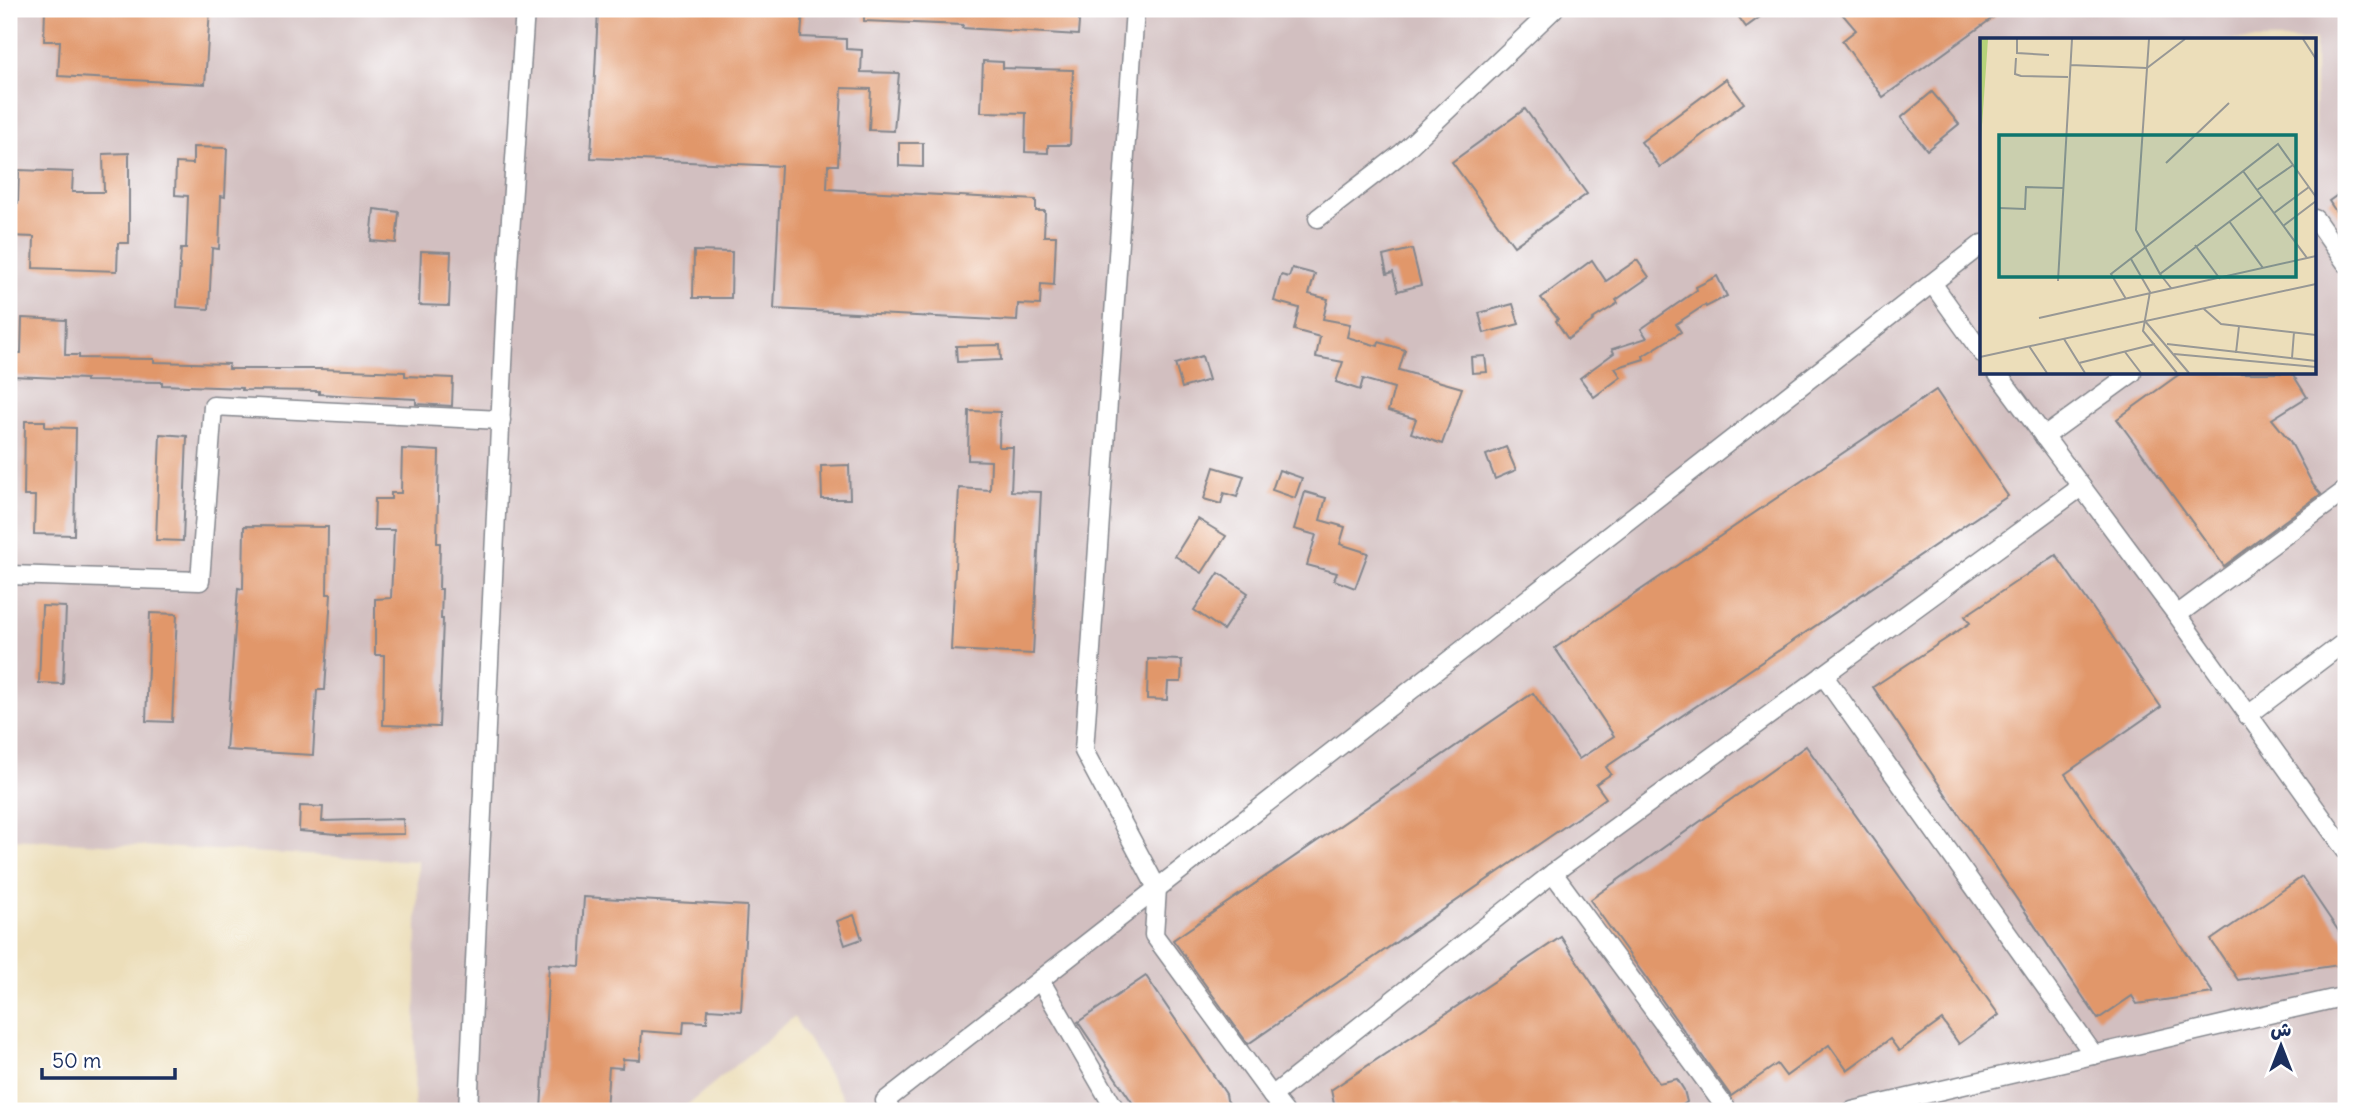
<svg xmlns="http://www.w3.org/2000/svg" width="2355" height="1120" viewBox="0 0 2355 1120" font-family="Delius,'Playpen Sans Arabic',sans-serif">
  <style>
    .industrial { fill: #d2bfc0; fill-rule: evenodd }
    .building { fill: #e1976a }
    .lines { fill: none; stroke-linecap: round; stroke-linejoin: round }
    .street-casing { stroke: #84868c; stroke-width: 21 }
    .street { stroke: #fff; stroke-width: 18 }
    .inset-road { fill: none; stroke: #989895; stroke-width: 2 }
    .view { fill: #0f766e; fill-opacity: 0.15; stroke: #0f766e; stroke-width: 3.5 }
    .inset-edge { fill: none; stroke: #1b2f5e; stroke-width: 3.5 }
  </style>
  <rect width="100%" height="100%" fill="#fff"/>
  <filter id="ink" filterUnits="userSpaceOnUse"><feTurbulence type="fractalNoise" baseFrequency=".0143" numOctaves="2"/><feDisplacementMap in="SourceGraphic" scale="14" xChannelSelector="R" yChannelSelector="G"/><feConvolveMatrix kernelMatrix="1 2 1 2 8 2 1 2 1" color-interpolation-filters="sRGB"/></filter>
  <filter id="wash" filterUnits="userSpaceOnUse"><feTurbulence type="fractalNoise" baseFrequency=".00686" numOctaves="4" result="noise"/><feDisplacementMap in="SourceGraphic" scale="28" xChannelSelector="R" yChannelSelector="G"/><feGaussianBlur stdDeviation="1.57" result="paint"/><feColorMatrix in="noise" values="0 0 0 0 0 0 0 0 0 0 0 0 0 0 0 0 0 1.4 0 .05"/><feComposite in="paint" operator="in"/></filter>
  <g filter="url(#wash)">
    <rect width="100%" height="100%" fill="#ecdeba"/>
    <path class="industrial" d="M 9,9 L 2346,9 L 2346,1111 L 851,1111 L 794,1017 L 680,1111 L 414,1111 L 418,861 L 9,839 ZM 1982,40 L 2315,40 L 2315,373 L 1982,373 Z"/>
    <g id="blocks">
      <g class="building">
        <polygon points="45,9 210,9 205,84 58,76 60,41 44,41"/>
        <polygon points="598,9 803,9 801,37 846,39 846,49 862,50 861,72 899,73 894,131 869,130 871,89 842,88 838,165 828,165 827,189 1036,200 1036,211 1045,211 1044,236 1056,236 1054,285 1041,284 1040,305 1018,304 1017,321 774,309 781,166 591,158"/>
        <polygon points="864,9 1080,9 1078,35 962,28 963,25 864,21"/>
        <polygon points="1733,9 1771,9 1746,27"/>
        <polygon points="1838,9 2005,9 1883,97 1842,41 1856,30"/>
        <polygon points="983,61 1003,62 1003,68 1073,70 1070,145 1048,145 1048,153 1025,152 1026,113 981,112"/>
        <polygon points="1726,79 1744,103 1660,167 1641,142"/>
        <polygon points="1932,92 1959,124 1927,150 1901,118"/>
        <polygon points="1525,109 1587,194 1514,246 1452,162"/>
        <polygon points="899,143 923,143 923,167 899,166"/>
        <polygon points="193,147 227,148 225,197 221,196 219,249 212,248 209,309 177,307 181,249 186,249 188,196 175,195 176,163 193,164"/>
        <polygon points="129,153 129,243 118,243 117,271 33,268 34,237 9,236 9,203 18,203 19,170 73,172 72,192 104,192 103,154"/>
        <polygon points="2346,189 2346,227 2329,201"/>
        <polygon points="374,209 399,212 396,243 371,241"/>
        <polygon points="1412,249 1421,285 1398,291 1393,272 1387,274 1383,256"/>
        <polygon points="421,251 451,252 449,306 419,305"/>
        <polygon points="694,251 732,252 731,298 693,298"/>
        <polygon points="1592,260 1606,281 1637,260 1649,277 1616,300 1618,303 1593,319 1594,320 1568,339 1556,321 1558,319 1541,298"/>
        <polygon points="1292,268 1315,274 1309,294 1328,299 1323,319 1350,324 1347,337 1378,346 1379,342 1405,350 1399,370 1462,388 1442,444 1411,433 1416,419 1388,411 1394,388 1363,379 1360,390 1336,382 1343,362 1316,357 1320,337 1294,330 1299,308 1274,301 1281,275 1289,277"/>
        <polygon points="1717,276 1727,296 1706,307 1705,305 1676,324 1681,332 1643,356 1644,359 1615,368 1621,377 1594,397 1580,378 1614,353 1612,349 1647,338 1641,329 1697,290 1696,287"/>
        <polygon points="1513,304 1519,324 1484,333 1479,313"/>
        <polygon points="22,318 66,320 65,355 79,355 79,358 154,359 154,362 229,364 228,369 320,369 405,372 405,376 453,378 452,406 416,404 416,399 319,394 319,391 242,390 242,388 162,385 162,382 86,381 86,379 11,376 12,353 21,353"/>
        <polygon points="1000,345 1001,360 957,362 956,346"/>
        <polygon points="1202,356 1209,380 1182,388 1175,364"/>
        <polygon points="1485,356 1487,372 1472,373 1471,357"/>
        <polygon points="2181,373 2292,373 2307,397 2272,419 2290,441 2313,485 2321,494 2224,566 2117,419"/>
        <polygon points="1936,390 2008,496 1606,767 1611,774 1596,784 1606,798 1248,1044 1173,940 1533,693 1579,759 1614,736 1555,648"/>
        <polygon points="969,411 1000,412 999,447 1013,447 1011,491 1041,492 1033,654 951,650 959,488 990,490 991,461 968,460"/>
        <polygon points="25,421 45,421 45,427 76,428 74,535 34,534 35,496 24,496"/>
        <polygon points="160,434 187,436 183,541 156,540"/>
        <polygon points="1506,447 1516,470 1495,479 1486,455"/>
        <polygon points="402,449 439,451 437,543 440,543 439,589 442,589 441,619 443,619 439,727 383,725 384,655 375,655 375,599 391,598 394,530 374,530 375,499 391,499 391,493 401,493"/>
        <polygon points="849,465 850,499 822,499 821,466"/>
        <polygon points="1214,467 1244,476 1237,497 1224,493 1221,504 1204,499"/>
        <polygon points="1279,470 1302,478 1295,498 1272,490"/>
        <polygon points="1305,492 1326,498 1320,520 1345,527 1340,544 1368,553 1355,588 1334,580 1337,573 1307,565 1316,535 1294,529"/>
        <polygon points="1198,519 1226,536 1202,573 1175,556"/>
        <polygon points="244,526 328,527 327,594 331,594 325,690 317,690 313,755 226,750 238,588 243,589"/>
        <polygon points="2056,555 2161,707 2065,774 2213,993 2137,1004 2132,996 2098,1019 1873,687 1970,623 1965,616"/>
        <polygon points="1219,573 1248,593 1223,630 1194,610"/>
        <polygon points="42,606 66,607 63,684 39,683"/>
        <polygon points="150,613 177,614 172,722 146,721"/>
        <polygon points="1148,659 1182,660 1181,682 1168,682 1167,700 1147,699"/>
        <polygon points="1806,746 1999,1015 1959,1044 1942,1020 1899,1051 1890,1039 1847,1070 1829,1045 1786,1076 1777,1064 1731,1096 1590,900"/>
        <polygon points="300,806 323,807 322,821 403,819 404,834 337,835 337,834 299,831"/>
        <polygon points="2302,877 2346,942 2346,964 2238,980 2211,940"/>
        <polygon points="584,897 747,906 741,1011 708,1009 707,1022 684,1021 683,1034 642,1031 640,1060 623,1059 622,1068 609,1067 606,1111 541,1111 549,964 580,966"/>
        <polygon points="854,915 862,939 845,945 837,921"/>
        <polygon points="1561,937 1659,1083 1677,1079 1684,1090 1687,1102 1680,1107 1658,1111 1339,1111 1334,1104 1331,1090"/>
        <polygon points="1146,976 1226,1094 1227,1100 1235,1111 1138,1111 1078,1022"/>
      </g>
    </g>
  </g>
  <g filter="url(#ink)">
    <use href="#blocks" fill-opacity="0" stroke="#84868c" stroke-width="2"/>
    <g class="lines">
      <g class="street-casing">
        <g id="street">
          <polyline points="1135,9 1084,751 1157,888 1154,935 1272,1096"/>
          <polyline points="1318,218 1402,153 1554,9"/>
          <polyline points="2315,219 2346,263"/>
          <polyline points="1932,283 1982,353"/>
          <polyline points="1997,373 2177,615 2346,851"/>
          <polyline points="2044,437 2132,373"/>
          <polyline points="9,575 200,581 213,406 501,420"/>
          <polyline points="2177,615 2346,490"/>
          <polyline points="1823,675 2094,1055"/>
          <polyline points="2247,716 2346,641"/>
          <polyline points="1553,873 1728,1111"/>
          <polyline points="1040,980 1116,1111"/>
          <polyline points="468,1111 507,279 525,9"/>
          <polyline points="891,1111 885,1101 1982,244"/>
          <polyline points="1284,1111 1272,1096 1553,873 2081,487"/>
          <polyline points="1852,1111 2346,996"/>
        </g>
      </g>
      <use href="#street" class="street"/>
    </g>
  </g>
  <g transform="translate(1980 38)">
    <rect width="336" height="336" fill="#ecdeba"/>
    <path d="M 0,1 L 8,1 L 0,116 Z" fill="#b5d279"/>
    <path class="inset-road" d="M 37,1 L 37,15 L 69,17M 169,1 L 156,192 L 180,236M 323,1 L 336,21M 36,20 L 35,36 L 41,38 L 88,39M 90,27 L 167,30 L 205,1M 186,125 L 249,65M 263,133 L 327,220M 277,152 L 313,127M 19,170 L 45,171 L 46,149 L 83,150M 294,175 L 329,149M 249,183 L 283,230M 303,188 L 336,163M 215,207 L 240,241M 151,221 L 170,254 L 163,293 L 197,335M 78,243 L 92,1M 191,250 L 180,236 L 282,159M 146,261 L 131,236 L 298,106 L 336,159M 224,271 L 241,286 L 336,297M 59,280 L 336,218M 165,283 L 209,335M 84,301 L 105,335M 187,306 L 336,323M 49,308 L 67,335M 145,314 L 161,335M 256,315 L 259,288M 194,316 L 336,329M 0,319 L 336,246M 312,320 L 314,294M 99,325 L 175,306"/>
    <path class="view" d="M 19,97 L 316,97 L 316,239 L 19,239 Z"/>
    <rect width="336" height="336" class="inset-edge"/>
  </g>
  <rect width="2355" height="1120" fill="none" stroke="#fff" stroke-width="35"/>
  <g transform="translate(2281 1046)" stroke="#ffffff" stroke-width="5" paint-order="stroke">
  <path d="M0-5L12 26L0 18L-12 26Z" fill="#1b2f5e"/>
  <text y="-10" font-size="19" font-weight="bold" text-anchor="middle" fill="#1b2f5e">ش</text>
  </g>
  <path d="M42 1068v10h133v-10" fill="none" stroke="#1b2f5e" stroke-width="3.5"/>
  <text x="52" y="1068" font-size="21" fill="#1b2f5e" stroke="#ffffff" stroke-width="5" paint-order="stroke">50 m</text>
</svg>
